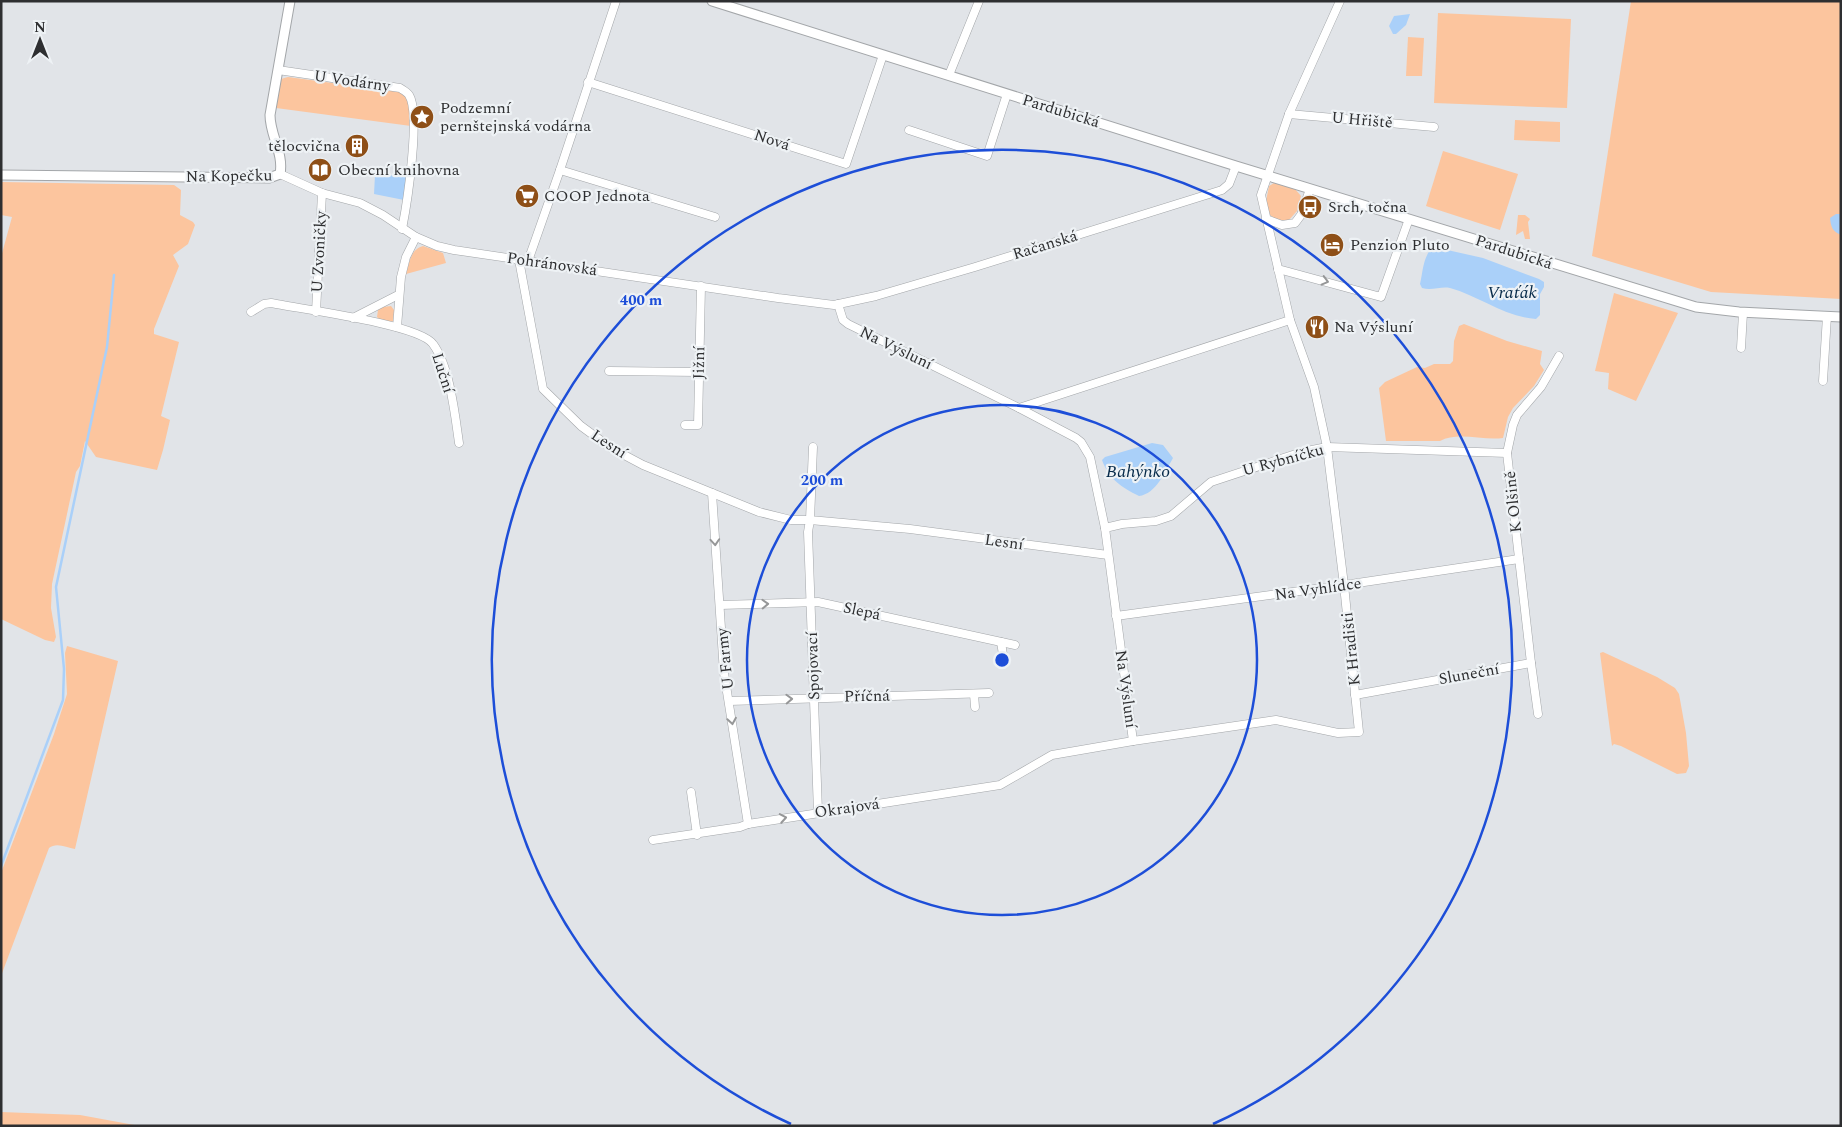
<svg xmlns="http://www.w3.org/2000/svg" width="1842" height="1127" viewBox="0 0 1842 1127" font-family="Spectral,serif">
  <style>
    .green { fill: #fcc59e }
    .water { fill: #aad0f9 }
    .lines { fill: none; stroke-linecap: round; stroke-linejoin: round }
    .stream { stroke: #aad0f9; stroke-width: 2.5 }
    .minor-casing { stroke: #a3a6a9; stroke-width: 9 }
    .tertiary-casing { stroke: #a3a6a9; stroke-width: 11 }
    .minor { stroke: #fff; stroke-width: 8 }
    .tertiary { stroke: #fff; stroke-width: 9 }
    .oneway { stroke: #969798 }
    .ring { fill: none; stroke: #1d4ed8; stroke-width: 2.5 }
    .labels { text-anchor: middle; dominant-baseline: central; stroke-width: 4.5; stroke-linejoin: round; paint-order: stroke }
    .street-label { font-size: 16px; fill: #2e2f31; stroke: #eef2f5 }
    .poi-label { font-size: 16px; fill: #2e2f31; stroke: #eef2f5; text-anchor: start }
    .water-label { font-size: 18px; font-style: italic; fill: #072b4a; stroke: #eef2f5 }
    .centre { fill: #1d4ed8; stroke: #eef2f5; stroke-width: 2.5 }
    .ring-label { font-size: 15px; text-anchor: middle; font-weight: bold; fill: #1d4ed8; stroke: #eef2f5; stroke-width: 4.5; stroke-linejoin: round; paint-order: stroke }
  </style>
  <rect width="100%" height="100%" fill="#e1e4e8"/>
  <g class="green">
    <polygon points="1631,1 1841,1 1841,299 1711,292 1592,256"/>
    <polygon points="1438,13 1571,19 1567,108 1434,103"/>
    <polygon points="1408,37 1424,38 1422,76 1406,76"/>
    <path d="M 288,77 L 399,92 C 412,99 410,113 411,126 L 276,108 L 281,79 Z"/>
    <polygon points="1515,120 1560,122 1560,142 1514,140"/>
    <polygon points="1443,151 1518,174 1500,230 1426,206"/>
    <polygon points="1,182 174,185 181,190 180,215 193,222 195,225 188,244 173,255 179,266 154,329 154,334 179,342 161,416 170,420 163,450 157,470 96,457 85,441 80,466 76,472 52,584 51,608 56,637 54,642 45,640 1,619 1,257 12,217 1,215"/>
    <polygon points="1274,183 1295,189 1301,196 1297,211 1289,220 1277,220 1270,215 1266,201 1269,186"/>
    <polygon points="1518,215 1525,215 1530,219 1528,222 1530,239 1525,239 1523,231 1516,235"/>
    <path d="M 423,246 L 443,253 L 446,263 L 406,274 C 409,263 411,249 423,246 Z"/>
    <polygon points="1614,293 1678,313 1636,401 1608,389 1609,373 1595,371"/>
    <polygon points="391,306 394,310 393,321 388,323 380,320 377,317 378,310 383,307"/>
    <path d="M 1464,324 L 1507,341 L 1542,351 L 1540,364 L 1544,370 L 1534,386 L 1513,408 L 1508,417 L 1503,438 C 1483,441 1458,431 1440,441 L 1386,441 L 1379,388 L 1385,382 L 1417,367 L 1425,368 L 1434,364 L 1450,364 L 1453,361 L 1454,341 L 1459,326 Z"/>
    <path d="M 67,646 L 118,661 L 75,849 C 66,847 56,842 49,848 L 1,976 L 1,873 L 54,734 L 67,694 L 65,653 Z"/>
    <polygon points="1603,652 1657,677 1675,688 1679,694 1686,733 1689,766 1686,773 1677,774 1621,746 1614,744 1612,746 1600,653"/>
    <polygon points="1,1112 80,1115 140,1126 1,1126"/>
  </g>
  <g class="water">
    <polygon points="1410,14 1406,25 1396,34 1393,34 1389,26 1394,16"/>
    <polygon points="375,175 407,176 404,200 374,194"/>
    <path d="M 1836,214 L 1841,214 L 1841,235 C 1832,231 1831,227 1830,218 Z"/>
    <path d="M 1434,247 L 1483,258 L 1539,279 L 1544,282 L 1544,287 L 1540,294 L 1540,315 L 1536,319 C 1505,317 1479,296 1450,288 C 1441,286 1432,291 1422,288 L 1420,284 C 1423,272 1423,254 1434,247 Z"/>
    <path d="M 1152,443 L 1163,445 L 1173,458 C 1165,472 1156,494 1139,496 C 1121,487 1109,479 1102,460 L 1105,457 Z"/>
  </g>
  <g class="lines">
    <polyline class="stream" points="1,866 63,700 64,669 56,587 107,347 114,275"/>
    <g class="minor-casing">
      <g id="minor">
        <path d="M 278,70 L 400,88 C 403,90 407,92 409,95 C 421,114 407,204 402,229"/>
        <polyline points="949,75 979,1"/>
        <polyline points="588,82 846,164 883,55"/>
        <polyline points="1289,114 1434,127"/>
        <polyline points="909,130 987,156 1007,94"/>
        <polyline points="560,170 715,217"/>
        <polyline points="280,174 322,193 360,203 383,215 416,237 437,246 454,250 778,298 834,305 876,296 975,267 1222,190 1229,184 1236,166"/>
        <polyline points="1266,219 1282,225 1295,223 1301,215 1310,189"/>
        <polyline points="519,260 543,389 581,426 611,448 643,465 759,512 791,520 810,520 808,532 818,812"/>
        <polyline points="528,261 560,170 616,1"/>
        <polyline points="1278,269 1381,297 1409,219"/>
        <polyline points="838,304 843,320 848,324 1019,408 1290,320 1261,195 1289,114 1340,1"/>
        <path d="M 251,312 L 264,304 L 271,303 C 300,309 419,324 433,344 C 450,367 455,415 459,443"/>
        <polyline points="316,312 322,193"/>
        <polyline points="353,318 398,295"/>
        <polyline points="397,327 401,277 406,257 416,237"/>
        <polyline points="1741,348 1743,313"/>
        <polyline points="609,371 699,372"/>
        <polyline points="1823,381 1827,316"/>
        <polyline points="1019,408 1076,438 1081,442 1090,457 1105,528 1133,741"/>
        <polyline points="685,425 698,425 701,286"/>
        <polyline points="813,447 810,520 910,529 1108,555"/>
        <polyline points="712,493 724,673 748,824"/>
        <polyline points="1105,528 1122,524 1156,521 1171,516 1211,482 1302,452 1327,447 1507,453"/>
        <polyline points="720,605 818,602 1015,645"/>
        <polyline points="1116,616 1344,585 1519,559"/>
        <polyline points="1001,642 1004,661"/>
        <polyline points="1531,663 1507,453 1513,425 1517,415 1541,387 1559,356"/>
        <polyline points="974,694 975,707"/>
        <polyline points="1355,695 1531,663 1538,714"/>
        <polyline points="729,701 989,693"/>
        <polyline points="691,792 697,835"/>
        <polyline points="653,840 740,827 748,824 1000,785 1052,755 1133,741 1276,720 1338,733 1359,732 1344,585 1327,447 1314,387 1290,320"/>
      </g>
    </g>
    <g class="tertiary-casing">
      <g id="tertiary">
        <polyline points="712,1 1236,166 1696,307 1739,312 1841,317"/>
        <path d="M 1,175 L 269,178 L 280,174 C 284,153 270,136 270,115 L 290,1"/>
      </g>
    </g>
    <use href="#minor" class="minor"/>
    <use href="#tertiary" class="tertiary"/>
  </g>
  <defs><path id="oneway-chevron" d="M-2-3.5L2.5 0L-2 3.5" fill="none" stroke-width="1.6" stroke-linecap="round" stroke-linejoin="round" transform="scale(1.25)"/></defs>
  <g class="oneway">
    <use href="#oneway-chevron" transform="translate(1325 281) rotate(15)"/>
    <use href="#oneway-chevron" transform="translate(715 542) rotate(86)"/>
    <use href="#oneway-chevron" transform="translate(765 604) rotate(-2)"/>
    <use href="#oneway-chevron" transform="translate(789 699) rotate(-2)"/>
    <use href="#oneway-chevron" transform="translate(732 721) rotate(81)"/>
    <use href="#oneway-chevron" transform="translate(783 818) rotate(-10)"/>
  </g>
  <g class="ring">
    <circle cx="1002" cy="660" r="255"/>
    <path d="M791 1124A510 510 0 1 1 1213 1124"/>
  </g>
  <defs>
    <g id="sight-disc" transform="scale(1.25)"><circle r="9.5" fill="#8e4f17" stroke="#eef2f5"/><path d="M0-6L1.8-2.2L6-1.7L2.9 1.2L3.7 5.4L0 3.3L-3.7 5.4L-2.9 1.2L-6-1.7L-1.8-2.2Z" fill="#fff"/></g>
    <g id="building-disc" transform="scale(1.25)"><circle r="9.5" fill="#8e4f17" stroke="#eef2f5"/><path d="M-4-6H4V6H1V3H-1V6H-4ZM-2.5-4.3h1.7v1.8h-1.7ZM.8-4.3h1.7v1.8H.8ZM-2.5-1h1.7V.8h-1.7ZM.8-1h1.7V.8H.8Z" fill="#fff"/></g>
    <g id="library-disc" transform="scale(1.25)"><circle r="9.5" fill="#8e4f17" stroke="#eef2f5"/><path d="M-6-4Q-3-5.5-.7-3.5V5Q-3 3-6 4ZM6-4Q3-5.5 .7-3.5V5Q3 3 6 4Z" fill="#fff"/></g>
    <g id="supermarket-disc" transform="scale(1.25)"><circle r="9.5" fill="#8e4f17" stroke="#eef2f5"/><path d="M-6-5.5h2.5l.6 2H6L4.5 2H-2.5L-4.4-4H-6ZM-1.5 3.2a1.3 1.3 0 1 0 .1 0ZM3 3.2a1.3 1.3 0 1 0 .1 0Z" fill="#fff"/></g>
    <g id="bus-disc" transform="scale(1.25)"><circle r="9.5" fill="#8e4f17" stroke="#eef2f5"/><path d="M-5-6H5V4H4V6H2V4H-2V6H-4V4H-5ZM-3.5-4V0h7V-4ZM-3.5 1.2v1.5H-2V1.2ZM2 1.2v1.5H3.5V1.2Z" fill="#fff"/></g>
    <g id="hotel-disc" transform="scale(1.25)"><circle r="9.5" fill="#8e4f17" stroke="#eef2f5"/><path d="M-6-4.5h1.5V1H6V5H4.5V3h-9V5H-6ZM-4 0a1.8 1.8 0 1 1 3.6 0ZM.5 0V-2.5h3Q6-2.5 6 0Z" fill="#fff"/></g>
    <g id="restaurant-disc" transform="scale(1.25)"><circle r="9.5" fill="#8e4f17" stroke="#eef2f5"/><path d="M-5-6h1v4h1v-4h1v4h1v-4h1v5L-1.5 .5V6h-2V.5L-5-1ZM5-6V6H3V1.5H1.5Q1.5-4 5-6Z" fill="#fff"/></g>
  </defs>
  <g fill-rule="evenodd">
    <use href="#sight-disc" x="422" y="117"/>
    <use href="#building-disc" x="357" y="146"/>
    <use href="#library-disc" x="320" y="170"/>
    <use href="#supermarket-disc" x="527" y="196"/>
    <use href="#bus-disc" x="1310" y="207"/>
    <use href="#hotel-disc" x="1332" y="245"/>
    <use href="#restaurant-disc" x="1317" y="327"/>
  </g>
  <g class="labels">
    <g class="street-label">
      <text transform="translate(352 81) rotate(8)">U Vodárny</text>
      <text transform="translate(1061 111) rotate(17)">Pardubická</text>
      <text transform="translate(1362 120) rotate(5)">U Hřiště</text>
      <text transform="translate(772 140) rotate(18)">Nová</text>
      <text transform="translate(229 176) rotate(-1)">Na Kopečku</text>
      <text transform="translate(1045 245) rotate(-17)">Račanská</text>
      <text transform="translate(319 252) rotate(-87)">U Zvoničky</text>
      <text transform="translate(1514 252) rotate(18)">Pardubická</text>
      <text transform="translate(552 264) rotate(8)">Pohránovská</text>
      <text transform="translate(896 348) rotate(26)">Na Výsluní</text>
      <text transform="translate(699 363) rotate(-89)">Jižní</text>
      <text transform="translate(443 373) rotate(72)">Luční</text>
      <text transform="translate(609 444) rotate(33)">Lesní</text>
      <text transform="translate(1283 460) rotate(-15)">U Rybníčku</text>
      <text transform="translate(1513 502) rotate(-96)">K Olšině</text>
      <text transform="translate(1004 542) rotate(8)">Lesní</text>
      <text transform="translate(1318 589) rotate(-8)">Na Vyhlídce</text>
      <text transform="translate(862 611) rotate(12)">Slepá</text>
      <text transform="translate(1351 649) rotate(-96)">K Hradišti</text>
      <text transform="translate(725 659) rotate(-96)">U Farmy</text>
      <text transform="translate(813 666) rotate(-92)">Spojovací</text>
      <text transform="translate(1469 674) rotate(-10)">Sluneční</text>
      <text transform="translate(1126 689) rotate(82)">Na Výsluní</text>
      <text transform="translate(867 696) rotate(-1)">Příčná</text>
      <text transform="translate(847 808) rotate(-8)">Okrajová</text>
    </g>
    <g class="poi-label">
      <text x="440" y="108">Podzemní<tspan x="440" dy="18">pernštejnská vodárna</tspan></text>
      <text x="340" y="146" text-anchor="end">tělocvična</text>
      <text x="338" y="170">Obecní knihovna</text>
      <text x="544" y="196">COOP Jednota</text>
      <text x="1328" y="207">Srch, točna</text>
      <text x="1350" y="245">Penzion Pluto</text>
      <text x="1334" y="327">Na Výsluní</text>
    </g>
    <g class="water-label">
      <text x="1512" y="292">Vraťák</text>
      <text x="1138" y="471">Bahýnko</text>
    </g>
  </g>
  <circle cx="1002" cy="660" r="8" class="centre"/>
  <g class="ring-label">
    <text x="641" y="305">400 m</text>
    <text x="822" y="485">200 m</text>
  </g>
  <rect width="1842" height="1127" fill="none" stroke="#2e2f31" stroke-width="5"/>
  <g transform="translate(40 40)" stroke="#eef2f5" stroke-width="4" paint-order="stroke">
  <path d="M0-4L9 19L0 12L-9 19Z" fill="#2e2f31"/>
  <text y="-8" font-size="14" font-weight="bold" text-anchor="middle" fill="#2e2f31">N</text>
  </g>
</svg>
